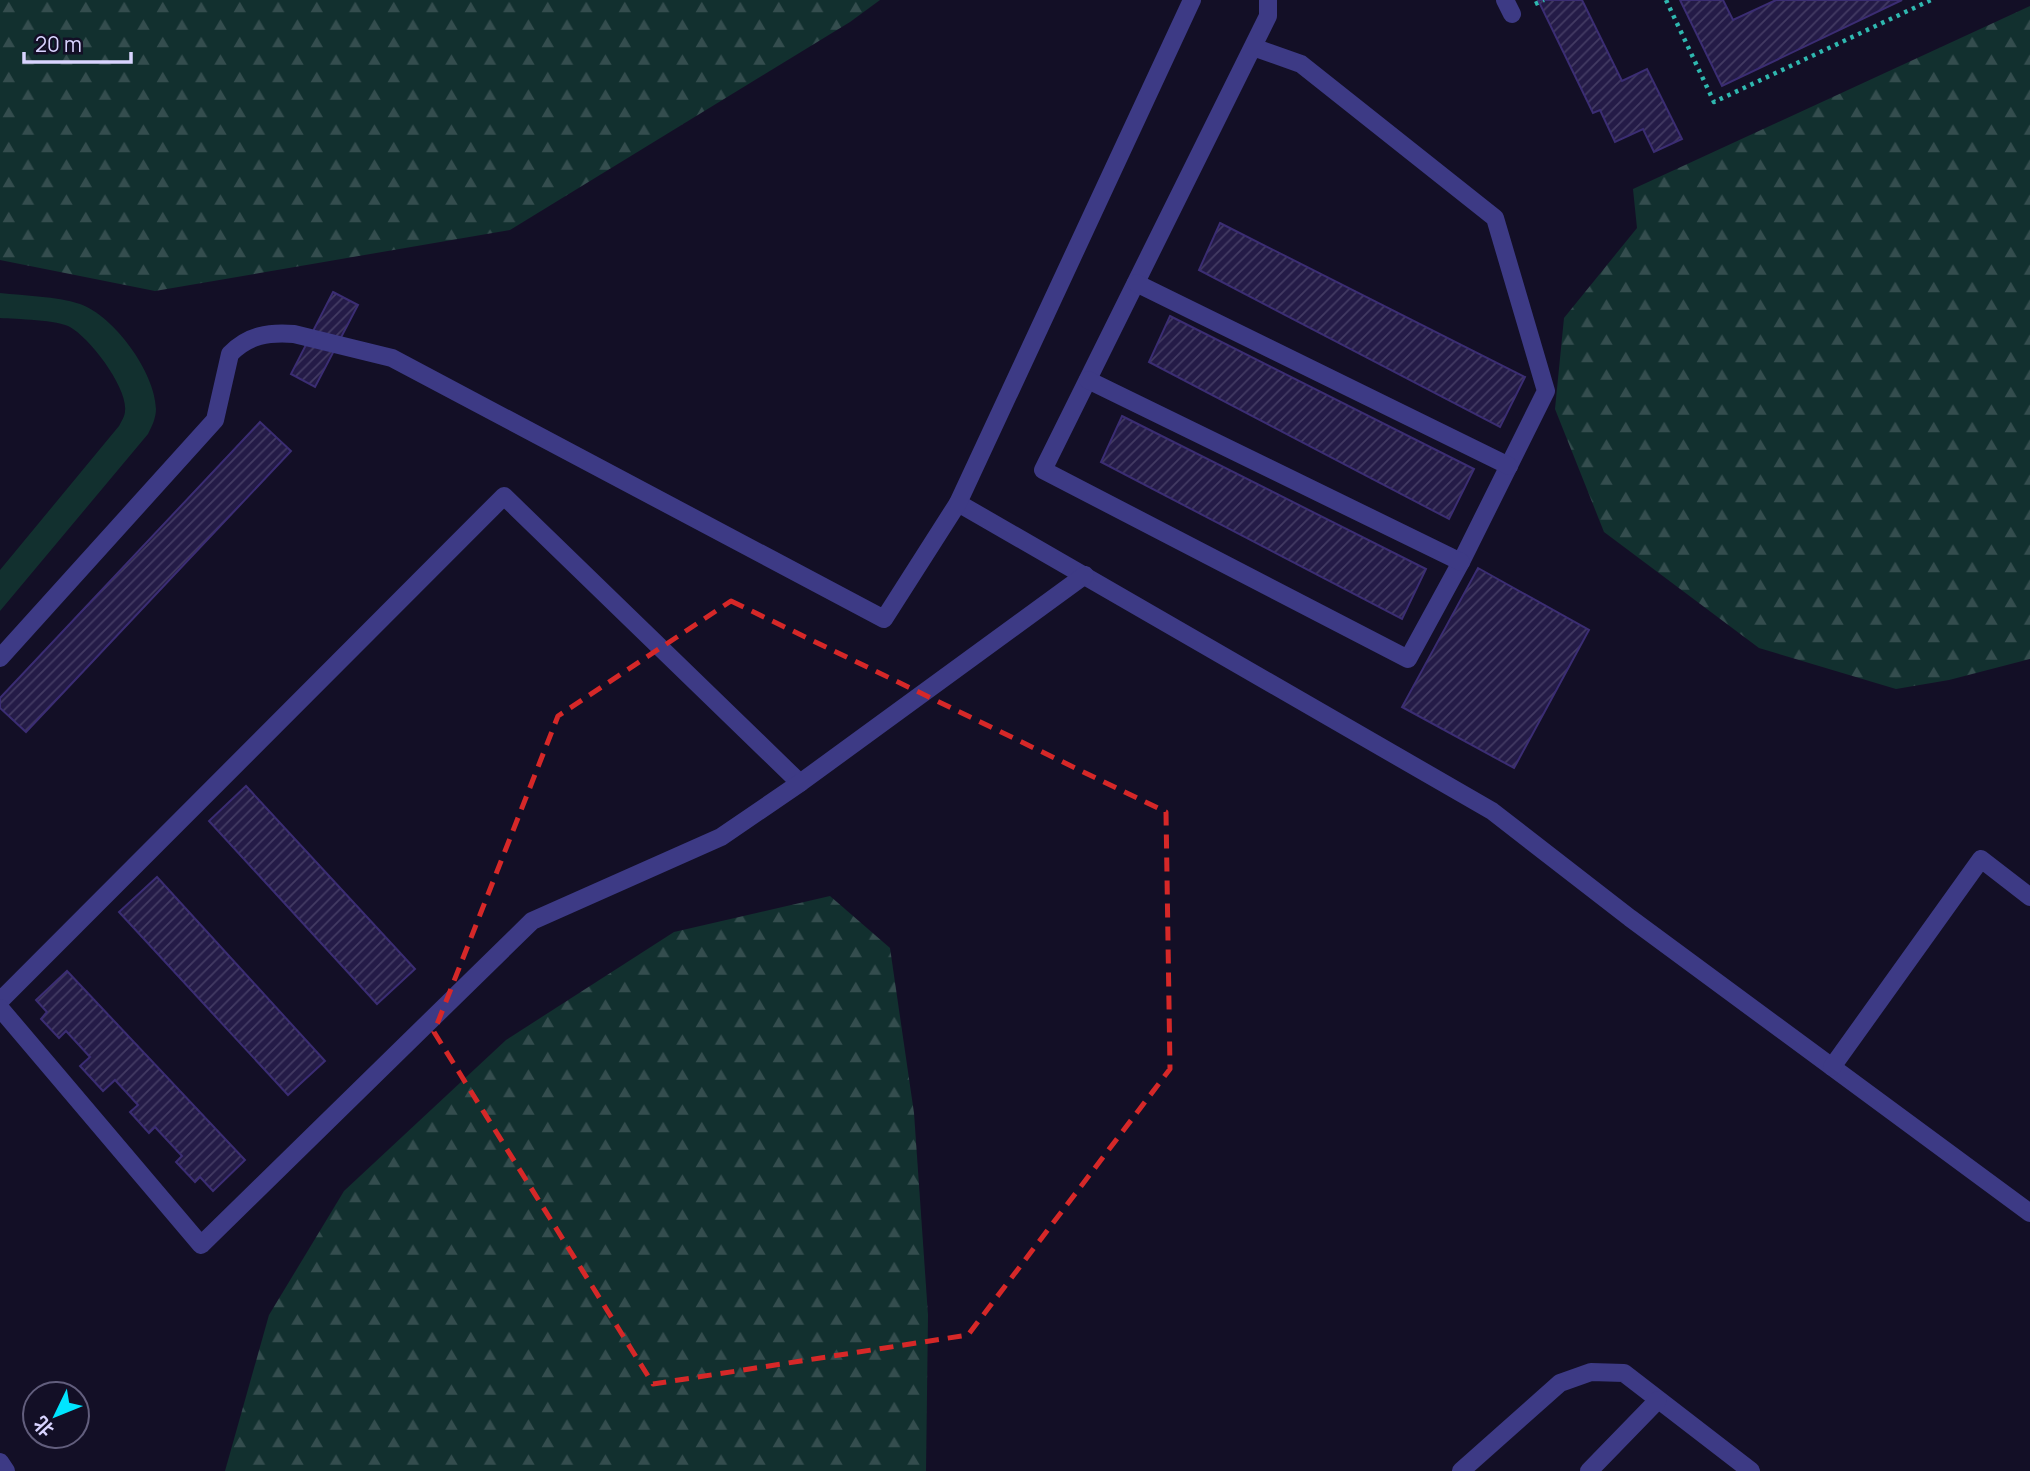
<svg xmlns="http://www.w3.org/2000/svg" width="2030" height="1471" viewBox="0 0 2030 1471" font-family="Manrope,'Noto Sans SC',sans-serif">
  <style>
    .forest { fill: url(#forest-firs) }
    .garden { fill: #12302f }
    .building { fill: url(#building-hatch); stroke: #3b2d73; stroke-width: 2 }
    .lines { fill: none; stroke-linecap: round; stroke-linejoin: round }
    .path { stroke: #2fb8b0; stroke-width: 4.5; stroke-dasharray: 3.5 5; stroke-linecap: butt }
    .minor { stroke: #3d3a85; stroke-width: 18 }
    .marked { fill: none; stroke: #d62828; stroke-width: 5; stroke-dasharray: 14 9; stroke-linejoin: round }
  </style>
  <defs>
    <pattern id="forest-firs" width="22" height="20" patternUnits="userSpaceOnUse" patternTransform="scale(1.75)"><rect width="22" height="20" fill="#12302f"/><path d="M5 1l3.5 6h-7zM16 11l3.5 6h-7z" fill="#344d4e"/></pattern>
    <pattern id="building-hatch" width="6" height="6" patternUnits="userSpaceOnUse" patternTransform="scale(1.75)"><rect width="6" height="6" fill="#241b47"/><path d="M-1 1l2-2M0 6l6-6M5 7l2-2" fill="none" stroke="#433b63"/></pattern>
  </defs>
  <rect width="100%" height="100%" fill="#130f26"/>
  <g class="forest">
    <polygon points="0,0 880,0 850,22 510,230 155,291 0,260"/>
    <polygon points="2030,6 2030,659 1949,680 1896,689 1759,648 1604,532 1555,409 1564,318 1637,228 1633,189"/>
    <polygon points="830,896 890,948 914,1113 928,1315 926,1471 225,1471 269,1315 344,1191 506,1040 674,932"/>
  </g>
  <path class="garden" d="M 0,293 C 26,296 55,296 80,304 C 114,316 155,372 156,409 C 156,418 152,426 148,434 L 0,611 L 0,570 L 119,426 C 121,422 125,416 125,411 C 128,388 90,338 70,327 C 59,320 15,319 0,318 Z"/>
  <g class="building">
    <polygon points="1538,0 1582,0 1622,81 1647,69 1682,139 1654,152 1643,129 1615,142 1600,110 1593,113"/>
    <polygon points="1680,0 1723,0 1733,20 1776,0 1902,0 1722,86"/>
    <polygon points="1220,223 1525,377 1500,427 1199,270"/>
    <polygon points="333,292 358,305 315,387 291,374"/>
    <polygon points="1170,316 1474,469 1449,519 1149,362"/>
    <polygon points="1122,416 1426,569 1402,619 1101,462"/>
    <polygon points="260,422 291,451 26,732 0,708 0,698"/>
    <polygon points="1478,568 1589,630 1514,768 1402,707"/>
    <polygon points="246,786 415,969 377,1004 209,821"/>
    <polygon points="157,877 325,1061 288,1095 119,912"/>
    <polygon points="67,971 245,1160 213,1191 200,1177 195,1182 176,1162 182,1156 155,1127 149,1133 130,1112 138,1105 115,1080 103,1091 80,1066 90,1057 66,1031 59,1038 41,1019 47,1012 36,1000"/>
  </g>
  <g class="lines">
    <g class="path">
      <polyline points="1666,0 1714,102 1931,0"/>
      <polyline points="1535,4 1544,0"/>
    </g>
    <g class="minor">
      <polyline points="1505,0 1512,14"/>
      <polyline points="1253,47 1301,64 1495,218 1546,391 1461,562 1408,659 1043,470 1268,16 1268,0"/>
      <polyline points="1136,283 1509,466"/>
      <polyline points="1088,380 1461,562"/>
      <polyline points="958,503 1492,811 1630,918 2030,1213"/>
      <path d="M 0,658 L 215,420 L 230,354 C 248,335 269,332 294,334 L 392,358 L 884,619 L 958,503 L 1192,0"/>
      <polyline points="0,1001 504,496 800,783"/>
      <polyline points="0,1008 201,1245 532,921 721,837 800,783 1085,575"/>
      <polyline points="1832,1067 1981,859 2030,897"/>
      <polyline points="0,1462 6,1471"/>
      <polyline points="1461,1471 1560,1383 1591,1372 1624,1373 1751,1471"/>
      <polyline points="1589,1471 1658,1400"/>
    </g>
  </g>
  <path class="marked" d="M 731,601 L 1166,812 L 1170,1069 L 968,1335 L 653,1384 L 434,1032 L 558,716 Z"/>
  <g transform="translate(56 1415) rotate(227)"><circle r="33" fill="#130f26" stroke="#625e7d" stroke-width="2"/>
  <path d="M0-5L12 26L0 18L-12 26Z" fill="#00e5ff"/>
  <text y="-10" font-size="19" font-weight="bold" text-anchor="middle" fill="#d9d4ff">北</text>
  </g>
  <path d="M24 52v10h107v-10" fill="none" stroke="#d9d4ff" stroke-width="3.5"/>
  <text x="35" y="52" font-size="21" fill="#d9d4ff" stroke="#130f26" stroke-width="5" paint-order="stroke">20 m</text>
</svg>
